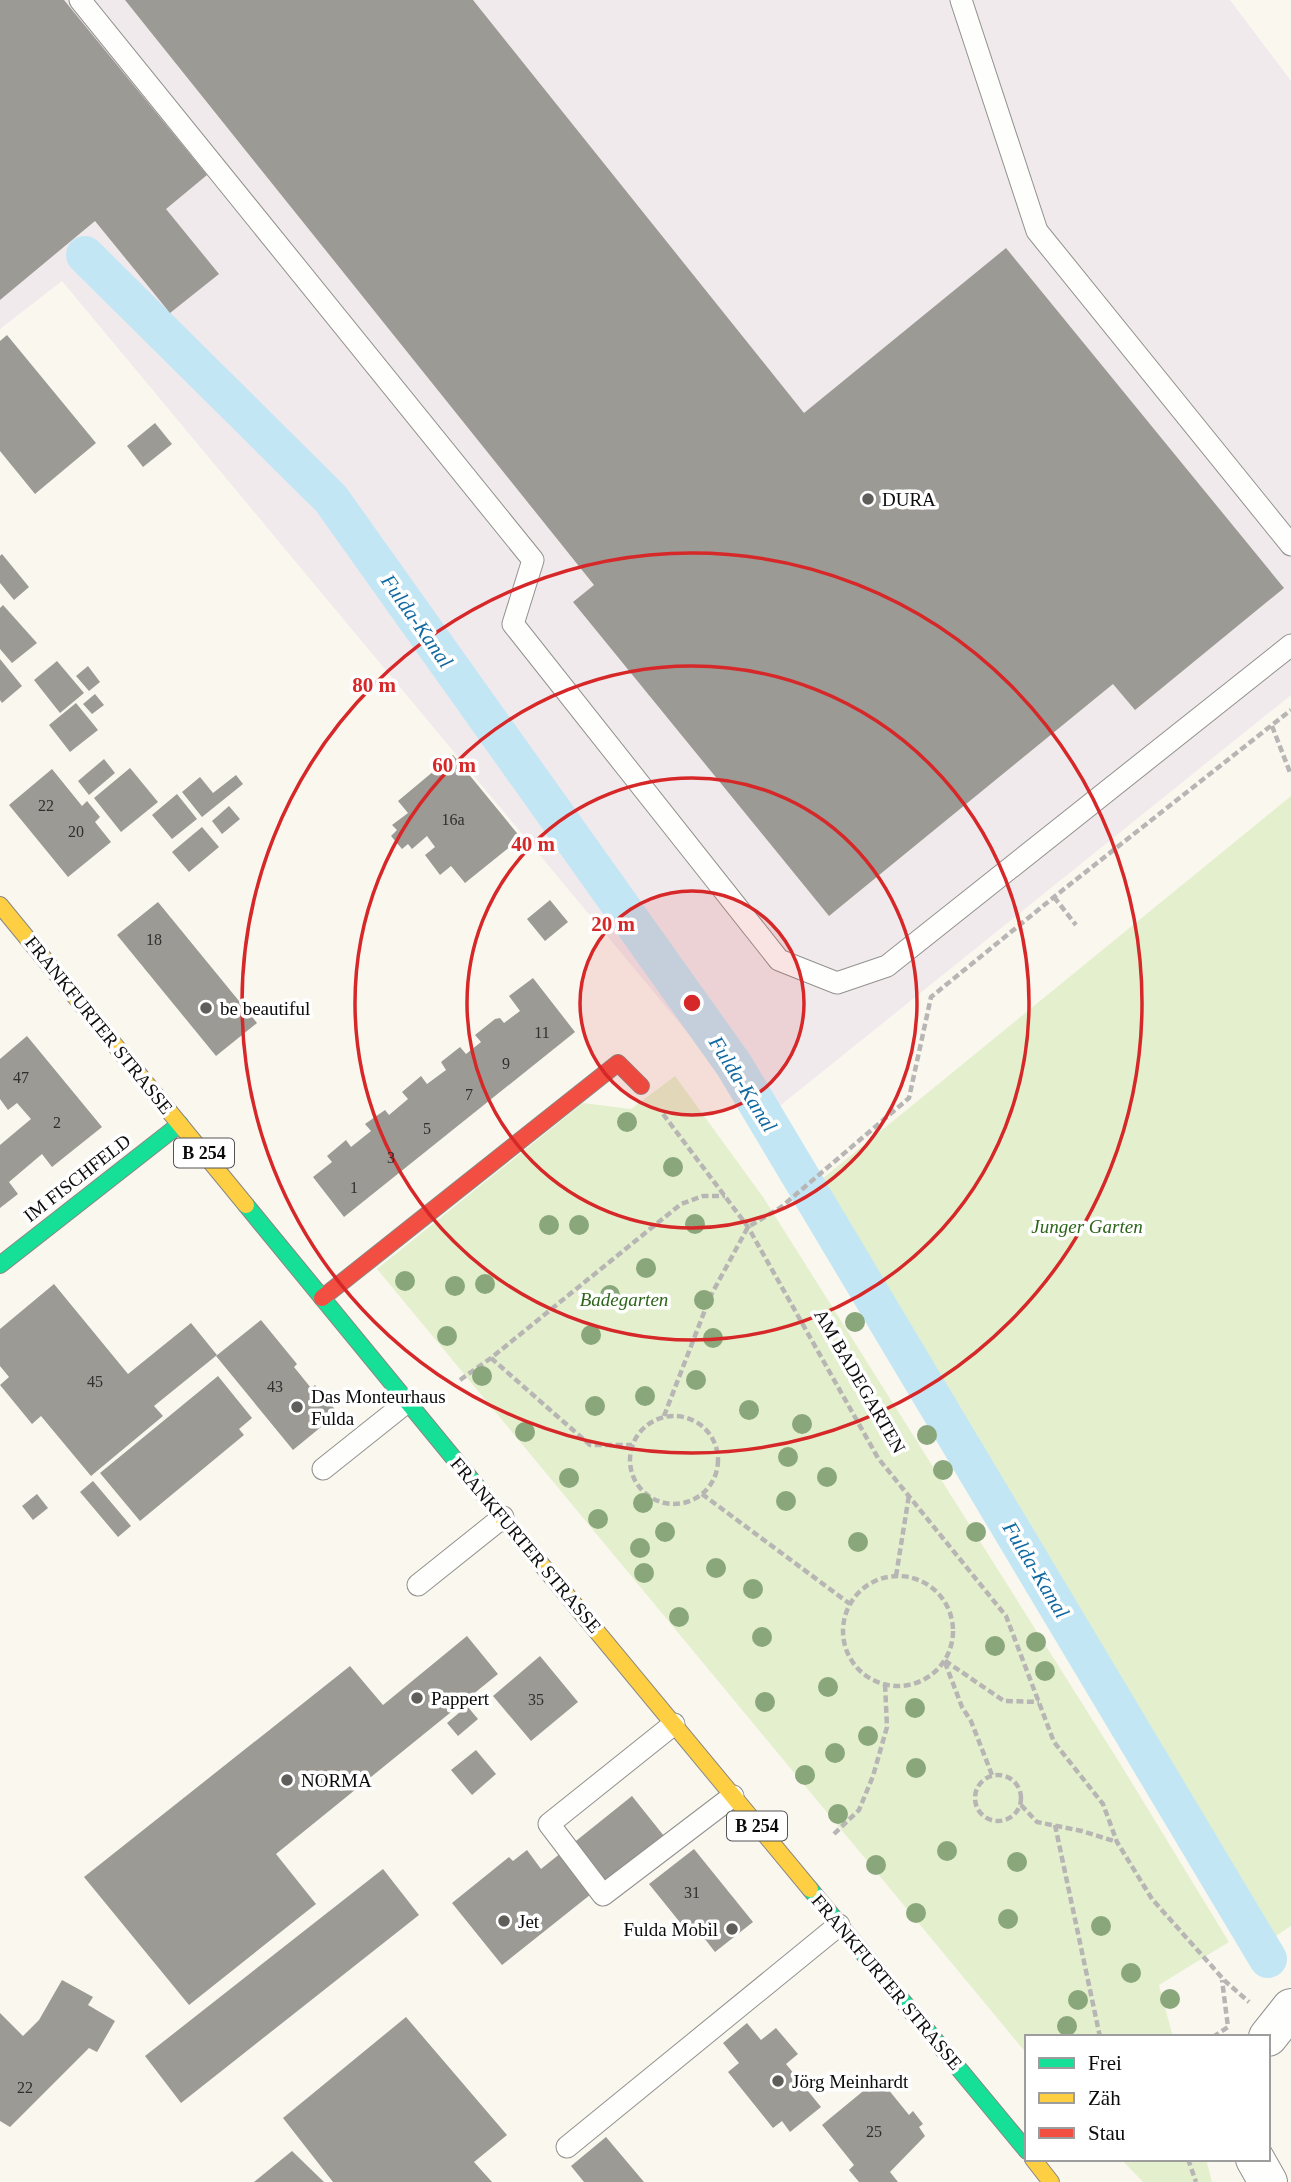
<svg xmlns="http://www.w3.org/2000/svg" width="1291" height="2182" viewBox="0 0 1291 2182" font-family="Georgia,serif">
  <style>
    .industrial { fill: #f1eaed }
    .green { fill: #e4f0cd }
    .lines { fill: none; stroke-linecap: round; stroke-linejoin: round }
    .canal { stroke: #c3e6f5; stroke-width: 38 }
    .building { fill: #9c9a95 }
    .lane-casing { stroke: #93918e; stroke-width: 23 }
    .street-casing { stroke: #93918e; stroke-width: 40 }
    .fast-casing { stroke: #898884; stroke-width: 18 }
    .slow-casing { stroke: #898884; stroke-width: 18 }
    .jam-casing { stroke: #898884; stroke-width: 18 }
    .path { stroke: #b7b6b5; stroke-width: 4.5; stroke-dasharray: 7 3.5; stroke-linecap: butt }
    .lane { stroke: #fefefd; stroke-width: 21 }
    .street { stroke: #fefefd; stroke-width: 38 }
    .fast { stroke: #16e098; stroke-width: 16 }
    .slow { stroke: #ffcf43; stroke-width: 16 }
    .jam { stroke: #f24e42; stroke-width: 16 }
    .tree { fill: #89a77a }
    .ring { fill: none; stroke: #d62828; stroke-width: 3.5 }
    .poi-dot { fill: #5f5e5b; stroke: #fff; stroke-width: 2.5 }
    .labels { text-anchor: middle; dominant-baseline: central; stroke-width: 7; stroke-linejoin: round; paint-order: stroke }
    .number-label { font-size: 16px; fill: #2f2f2e }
    .shield { fill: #fff; stroke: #545454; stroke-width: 2 }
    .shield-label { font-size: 18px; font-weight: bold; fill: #0b0b0b }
    .poi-label { font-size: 19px; fill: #0b0b0b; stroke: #fff; text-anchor: start }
    .street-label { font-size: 19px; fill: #0b0b0b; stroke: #fff }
    .park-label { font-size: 19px; font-style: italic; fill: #2d651a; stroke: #fff }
    .water-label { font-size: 21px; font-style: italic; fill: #1169a1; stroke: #fff }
    .centre { fill: #d62828; stroke: #fff; stroke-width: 3.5 }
    .ring-label { font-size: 21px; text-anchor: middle; font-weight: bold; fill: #d62828; stroke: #fff; stroke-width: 7; stroke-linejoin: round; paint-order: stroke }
  </style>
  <rect width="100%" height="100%" fill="#faf7ef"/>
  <polygon class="industrial" points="0,0 1230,0 1291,81 1291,695 761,1121 62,281 0,329"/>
  <g class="green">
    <polygon points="1291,796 1291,1926 1271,1939 822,1179"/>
    <polygon points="675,1076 763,1197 1121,1765 1229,1942 1159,1985 1173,2037 1027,2037 1027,2054 377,1269 583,1103 631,1109"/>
    <polygon points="1121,2159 1206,2159 1212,2182 1143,2182"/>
  </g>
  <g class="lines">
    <polyline class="canal" points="85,255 331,499 734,1065 1268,1959"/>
  </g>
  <g class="building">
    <polygon points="0,0 64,0 207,175 166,209 219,274 170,313 95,221 0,300"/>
    <polygon points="125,0 473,0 804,413 1006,248 1284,588 1135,710 1113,684 829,916 573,602 594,585"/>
    <polygon points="7,335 96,443 35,494 0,451 0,341"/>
    <polygon points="155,423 172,444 143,467 127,446"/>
    <polygon points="2,554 29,587 14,600 0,583 0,556"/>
    <polygon points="3,605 37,643 12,663 0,649 0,608"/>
    <polygon points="0,659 22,686 2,703 0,700"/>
    <polygon points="57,661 84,693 60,713 34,680"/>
    <polygon points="88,666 100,682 89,691 76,676"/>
    <polygon points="95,694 104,705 92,714 83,704"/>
    <polygon points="76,703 98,730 70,752 49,725"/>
    <polygon points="453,755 521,838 465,883 451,866 440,875 425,855 435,847 427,836 412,849 408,844 402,849 391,836 397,830 392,825 408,813 398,801"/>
    <polygon points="104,759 115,773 89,795 78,781"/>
    <polygon points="130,768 158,802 121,832 94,798"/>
    <polygon points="52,769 82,806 87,801 100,817 95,822 111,842 68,877 9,805"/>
    <polygon points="236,775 243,784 202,817 182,792 200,777 213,793"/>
    <polygon points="177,794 197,819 172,839 152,815"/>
    <polygon points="229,806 240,819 222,834 212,821"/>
    <polygon points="202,827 219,847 189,872 172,852"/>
    <polygon points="550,900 568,922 545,941 527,919"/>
    <polygon points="158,902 257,1023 216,1056 117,935"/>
    <polygon points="533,978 575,1032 344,1217 313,1177 332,1162 327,1156 346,1140 351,1147 371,1131 365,1124 385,1110 389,1115 408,1099 402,1092 421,1076 427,1084 446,1070 441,1062 460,1047 466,1054 481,1042 475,1035 495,1019 500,1018 504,1023 520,1011 509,996"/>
    <polygon points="27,1036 102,1127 52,1167 42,1154 9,1182 18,1194 0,1208 0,1145 31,1119 17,1103 8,1110 0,1099 0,1059"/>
    <polygon points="54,1284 128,1374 191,1323 217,1355 154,1406 163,1416 91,1476 41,1416 32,1424 0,1385 9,1377 0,1366 0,1329"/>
    <polygon points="261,1320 297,1364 294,1367 311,1388 315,1385 338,1413 293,1450 216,1356"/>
    <polygon points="218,1376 252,1418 239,1429 244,1435 140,1521 100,1473"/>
    <polygon points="93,1481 131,1526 118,1537 80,1492"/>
    <polygon points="37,1494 48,1508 33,1520 22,1506"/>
    <polygon points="467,1636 498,1674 276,1854 316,1904 189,2005 84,1877 350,1666 383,1705"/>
    <polygon points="540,1656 578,1702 531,1741 493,1696"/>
    <polygon points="467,1706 478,1719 458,1736 447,1723"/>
    <polygon points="476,1750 496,1774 472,1795 451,1770"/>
    <polygon points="632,1796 664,1836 502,1965 452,1903 509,1857 513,1861 527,1850 541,1869"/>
    <polygon points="694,1849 753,1922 715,1952 698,1930 691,1936 649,1884"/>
    <polygon points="383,1869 419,1915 181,2103 145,2056"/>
    <polygon points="62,1980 93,1997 88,2005 115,2021 97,2052 89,2048 10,2127 0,2121 0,2013 23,2036 39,2020"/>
    <polygon points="406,2017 507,2135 474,2162 492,2182 333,2182 283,2118"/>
    <polygon points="747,2023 761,2040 776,2028 798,2054 786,2064 821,2107 790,2132 782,2121 773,2128 728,2072 739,2063 723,2043"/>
    <polygon points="879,2078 909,2115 913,2111 923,2124 919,2127 925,2136 890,2172 898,2182 859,2182 849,2170 854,2165 822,2125"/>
    <polygon points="606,2137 644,2182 584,2182 571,2166"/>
    <polygon points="292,2151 324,2182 254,2182"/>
  </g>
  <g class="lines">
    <g class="lane-casing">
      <g id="lane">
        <polyline points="80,0 533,560 513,624 779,960 837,983 887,966 1291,645"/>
        <polyline points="961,0 1037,231 1291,545"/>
        <polyline points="323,1469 407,1402"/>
        <polyline points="418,1585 503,1517"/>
        <polyline points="674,1724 549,1824 603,1895 733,1796"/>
        <polyline points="567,2147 839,1925"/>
      </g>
    </g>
    <g class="street-casing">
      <g id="street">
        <polyline points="1268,2037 1291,2008"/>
        <polyline points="1255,2159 1268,2182"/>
      </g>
    </g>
    <g class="fast-casing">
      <g id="fast">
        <polyline points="246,1205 479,1489"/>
        <polyline points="0,1265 180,1124"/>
        <polyline points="810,1889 1027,2151"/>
      </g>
    </g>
    <g class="slow-casing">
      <g id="slow">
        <polyline points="0,905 246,1205"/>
        <polyline points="479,1489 810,1889"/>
        <polyline points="1033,2159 1051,2182"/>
      </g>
    </g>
    <g class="jam-casing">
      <polyline id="jam" points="322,1298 618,1063 641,1086"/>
    </g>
    <g class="path">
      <polyline points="1272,726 1291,775"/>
      <polyline points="1054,897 1076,925"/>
      <polyline points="663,1114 748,1227 878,1458 1006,1616 1054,1742 1103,1804 1117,1842 1152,1899 1225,1981 1249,2002"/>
      <polyline points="491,1358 590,1445 632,1445"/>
      <polyline points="460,1380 491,1358 681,1204 703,1196 725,1196"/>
      <polyline points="664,1416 710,1297 748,1227 780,1208 909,1098 931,997 1054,897 1291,710"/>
      <circle cx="674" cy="1460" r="44"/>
      <polyline points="702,1494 850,1604"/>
      <polyline points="896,1576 909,1495"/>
      <circle cx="898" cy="1631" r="55"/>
      <circle cx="998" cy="1798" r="23"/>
      <polyline points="992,1775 971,1721 962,1707 944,1660 1004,1701 1039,1702"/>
      <polyline points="1021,1805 1037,1822 1082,1831 1117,1842"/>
      <polyline points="1055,1825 1100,2037"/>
      <polyline points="834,1834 859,1810 873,1776 887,1727 885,1684"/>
      <polyline points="1213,2037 1228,2027 1222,1980"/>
      <polyline points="1188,2159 1196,2182"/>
    </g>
    <use href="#lane" class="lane"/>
    <use href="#street" class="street"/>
    <use href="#fast" class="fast"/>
    <use href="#slow" class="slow"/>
    <use href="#jam" class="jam"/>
  </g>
  <g class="tree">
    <circle cx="627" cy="1122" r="10"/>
    <circle cx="673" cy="1167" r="10"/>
    <circle cx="695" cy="1224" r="10"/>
    <circle cx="549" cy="1225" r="10"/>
    <circle cx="579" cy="1225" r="10"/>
    <circle cx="646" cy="1268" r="10"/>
    <circle cx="405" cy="1281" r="10"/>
    <circle cx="485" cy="1284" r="10"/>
    <circle cx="455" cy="1286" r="10"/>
    <circle cx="610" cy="1295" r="10"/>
    <circle cx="704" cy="1300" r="10"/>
    <circle cx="855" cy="1322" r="10"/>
    <circle cx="591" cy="1335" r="10"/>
    <circle cx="447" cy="1336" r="10"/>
    <circle cx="713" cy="1338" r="10"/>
    <circle cx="482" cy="1376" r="10"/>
    <circle cx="696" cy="1380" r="10"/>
    <circle cx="645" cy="1396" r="10"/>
    <circle cx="595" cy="1406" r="10"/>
    <circle cx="749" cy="1410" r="10"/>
    <circle cx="802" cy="1424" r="10"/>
    <circle cx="525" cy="1432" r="10"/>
    <circle cx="927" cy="1435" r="10"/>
    <circle cx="788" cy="1457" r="10"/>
    <circle cx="943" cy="1470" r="10"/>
    <circle cx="827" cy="1477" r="10"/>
    <circle cx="569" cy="1478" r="10"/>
    <circle cx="786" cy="1501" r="10"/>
    <circle cx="643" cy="1503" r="10"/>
    <circle cx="598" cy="1519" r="10"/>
    <circle cx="665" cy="1532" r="10"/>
    <circle cx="976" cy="1532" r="10"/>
    <circle cx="858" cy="1542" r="10"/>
    <circle cx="640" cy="1548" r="10"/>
    <circle cx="716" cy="1568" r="10"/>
    <circle cx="644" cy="1573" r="10"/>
    <circle cx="753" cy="1589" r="10"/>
    <circle cx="679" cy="1617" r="10"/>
    <circle cx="762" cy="1637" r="10"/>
    <circle cx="1036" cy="1642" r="10"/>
    <circle cx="995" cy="1646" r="10"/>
    <circle cx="1045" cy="1671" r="10"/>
    <circle cx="828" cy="1687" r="10"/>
    <circle cx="765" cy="1702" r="10"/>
    <circle cx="915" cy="1708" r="10"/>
    <circle cx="868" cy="1736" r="10"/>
    <circle cx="835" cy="1753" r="10"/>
    <circle cx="916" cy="1768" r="10"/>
    <circle cx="805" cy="1775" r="10"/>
    <circle cx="838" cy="1814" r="10"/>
    <circle cx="947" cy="1851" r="10"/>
    <circle cx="1017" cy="1862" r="10"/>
    <circle cx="876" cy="1865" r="10"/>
    <circle cx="916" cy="1913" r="10"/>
    <circle cx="1008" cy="1919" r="10"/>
    <circle cx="1101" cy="1926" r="10"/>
    <circle cx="1131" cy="1973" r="10"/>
    <circle cx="1170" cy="1999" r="10"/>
    <circle cx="1078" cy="2000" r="10"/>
    <circle cx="1067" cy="2026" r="10"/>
  </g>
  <circle cx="692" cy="1003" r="112" fill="#d62828" fill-opacity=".12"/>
  <g class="ring">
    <circle cx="692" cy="1003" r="112"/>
    <circle cx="692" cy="1003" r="225"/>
    <circle cx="692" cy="1003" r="337"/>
    <circle cx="692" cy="1003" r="450"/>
  </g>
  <g class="poi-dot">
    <circle cx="868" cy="499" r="7"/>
    <circle cx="206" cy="1008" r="7"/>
    <circle cx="297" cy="1407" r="7"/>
    <circle cx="417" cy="1698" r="7"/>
    <circle cx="287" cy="1780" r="7"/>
    <circle cx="504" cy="1921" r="7"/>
    <circle cx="732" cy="1929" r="7"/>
    <circle cx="778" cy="2081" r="7"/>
  </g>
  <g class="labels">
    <g class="number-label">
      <text x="46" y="805">22</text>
      <text x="453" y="819">16a</text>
      <text x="76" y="831">20</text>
      <text x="154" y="939">18</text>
      <text x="542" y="1032">11</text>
      <text x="506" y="1063">9</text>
      <text x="21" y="1077">47</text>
      <text x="469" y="1094">7</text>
      <text x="57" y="1122">2</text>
      <text x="427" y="1128">5</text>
      <text x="391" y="1157">3</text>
      <text x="354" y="1187">1</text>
      <text x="95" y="1381">45</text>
      <text x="275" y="1386">43</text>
      <text x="536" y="1699">35</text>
      <text x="692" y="1892">31</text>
      <text x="25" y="2087">22</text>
      <text x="874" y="2131">25</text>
    </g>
    <g class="shield">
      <rect x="174" y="1138.5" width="60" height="29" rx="5"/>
      <rect x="727" y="1811.5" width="60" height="29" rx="5"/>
    </g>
    <g class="shield-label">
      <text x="204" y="1153">B 254</text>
      <text x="757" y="1826">B 254</text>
    </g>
    <g class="poi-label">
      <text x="882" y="499">DURA</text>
      <text x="220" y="1008">be beautiful</text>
      <text x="311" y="1396">Das Monteurhaus<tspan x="311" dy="22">Fulda</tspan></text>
      <text x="431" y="1698">Pappert</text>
      <text x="301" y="1780">NORMA</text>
      <text x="518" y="1921">Jet</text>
      <text x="718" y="1929" text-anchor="end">Fulda Mobil</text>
      <text x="792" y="2081">Jörg Meinhardt</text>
    </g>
    <g class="street-label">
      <text transform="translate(99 1025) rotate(51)">FRANKFURTER STRASSE</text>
      <text transform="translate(77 1178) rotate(-38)">IM FISCHFELD</text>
      <text transform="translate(860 1381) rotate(60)">AM BADEGARTEN</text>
      <text transform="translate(526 1545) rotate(50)">FRANKFURTER STRASSE</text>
      <text transform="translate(887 1982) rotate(50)">FRANKFURTER STRASSE</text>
    </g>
    <g class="park-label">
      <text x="1087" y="1226">Junger Garten</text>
      <text x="624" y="1299">Badegarten</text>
    </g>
    <g class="water-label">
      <text transform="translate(417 621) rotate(55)">Fulda-Kanal</text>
      <text transform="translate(743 1084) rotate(58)">Fulda-Kanal</text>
      <text transform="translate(1036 1570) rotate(59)">Fulda-Kanal</text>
    </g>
  </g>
  <circle cx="692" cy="1003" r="10" class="centre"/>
  <g class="ring-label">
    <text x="374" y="692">80 m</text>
    <text x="454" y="772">60 m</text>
    <text x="533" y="851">40 m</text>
    <text x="613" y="931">20 m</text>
  </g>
  <rect x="1025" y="2035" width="245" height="126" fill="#ffffff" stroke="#9d9d9d" stroke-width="2"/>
  <rect x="1039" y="2058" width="35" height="10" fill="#16e098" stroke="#9d9d9d" stroke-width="2"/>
  <text x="1088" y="2070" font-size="21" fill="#0b0b0b">Frei</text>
  <rect x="1039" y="2093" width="35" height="10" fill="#ffcf43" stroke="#9d9d9d" stroke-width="2"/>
  <text x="1088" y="2105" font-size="21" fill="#0b0b0b">Zäh</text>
  <rect x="1039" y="2128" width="35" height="10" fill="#f24e42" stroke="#9d9d9d" stroke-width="2"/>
  <text x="1088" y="2140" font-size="21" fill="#0b0b0b">Stau</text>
</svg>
